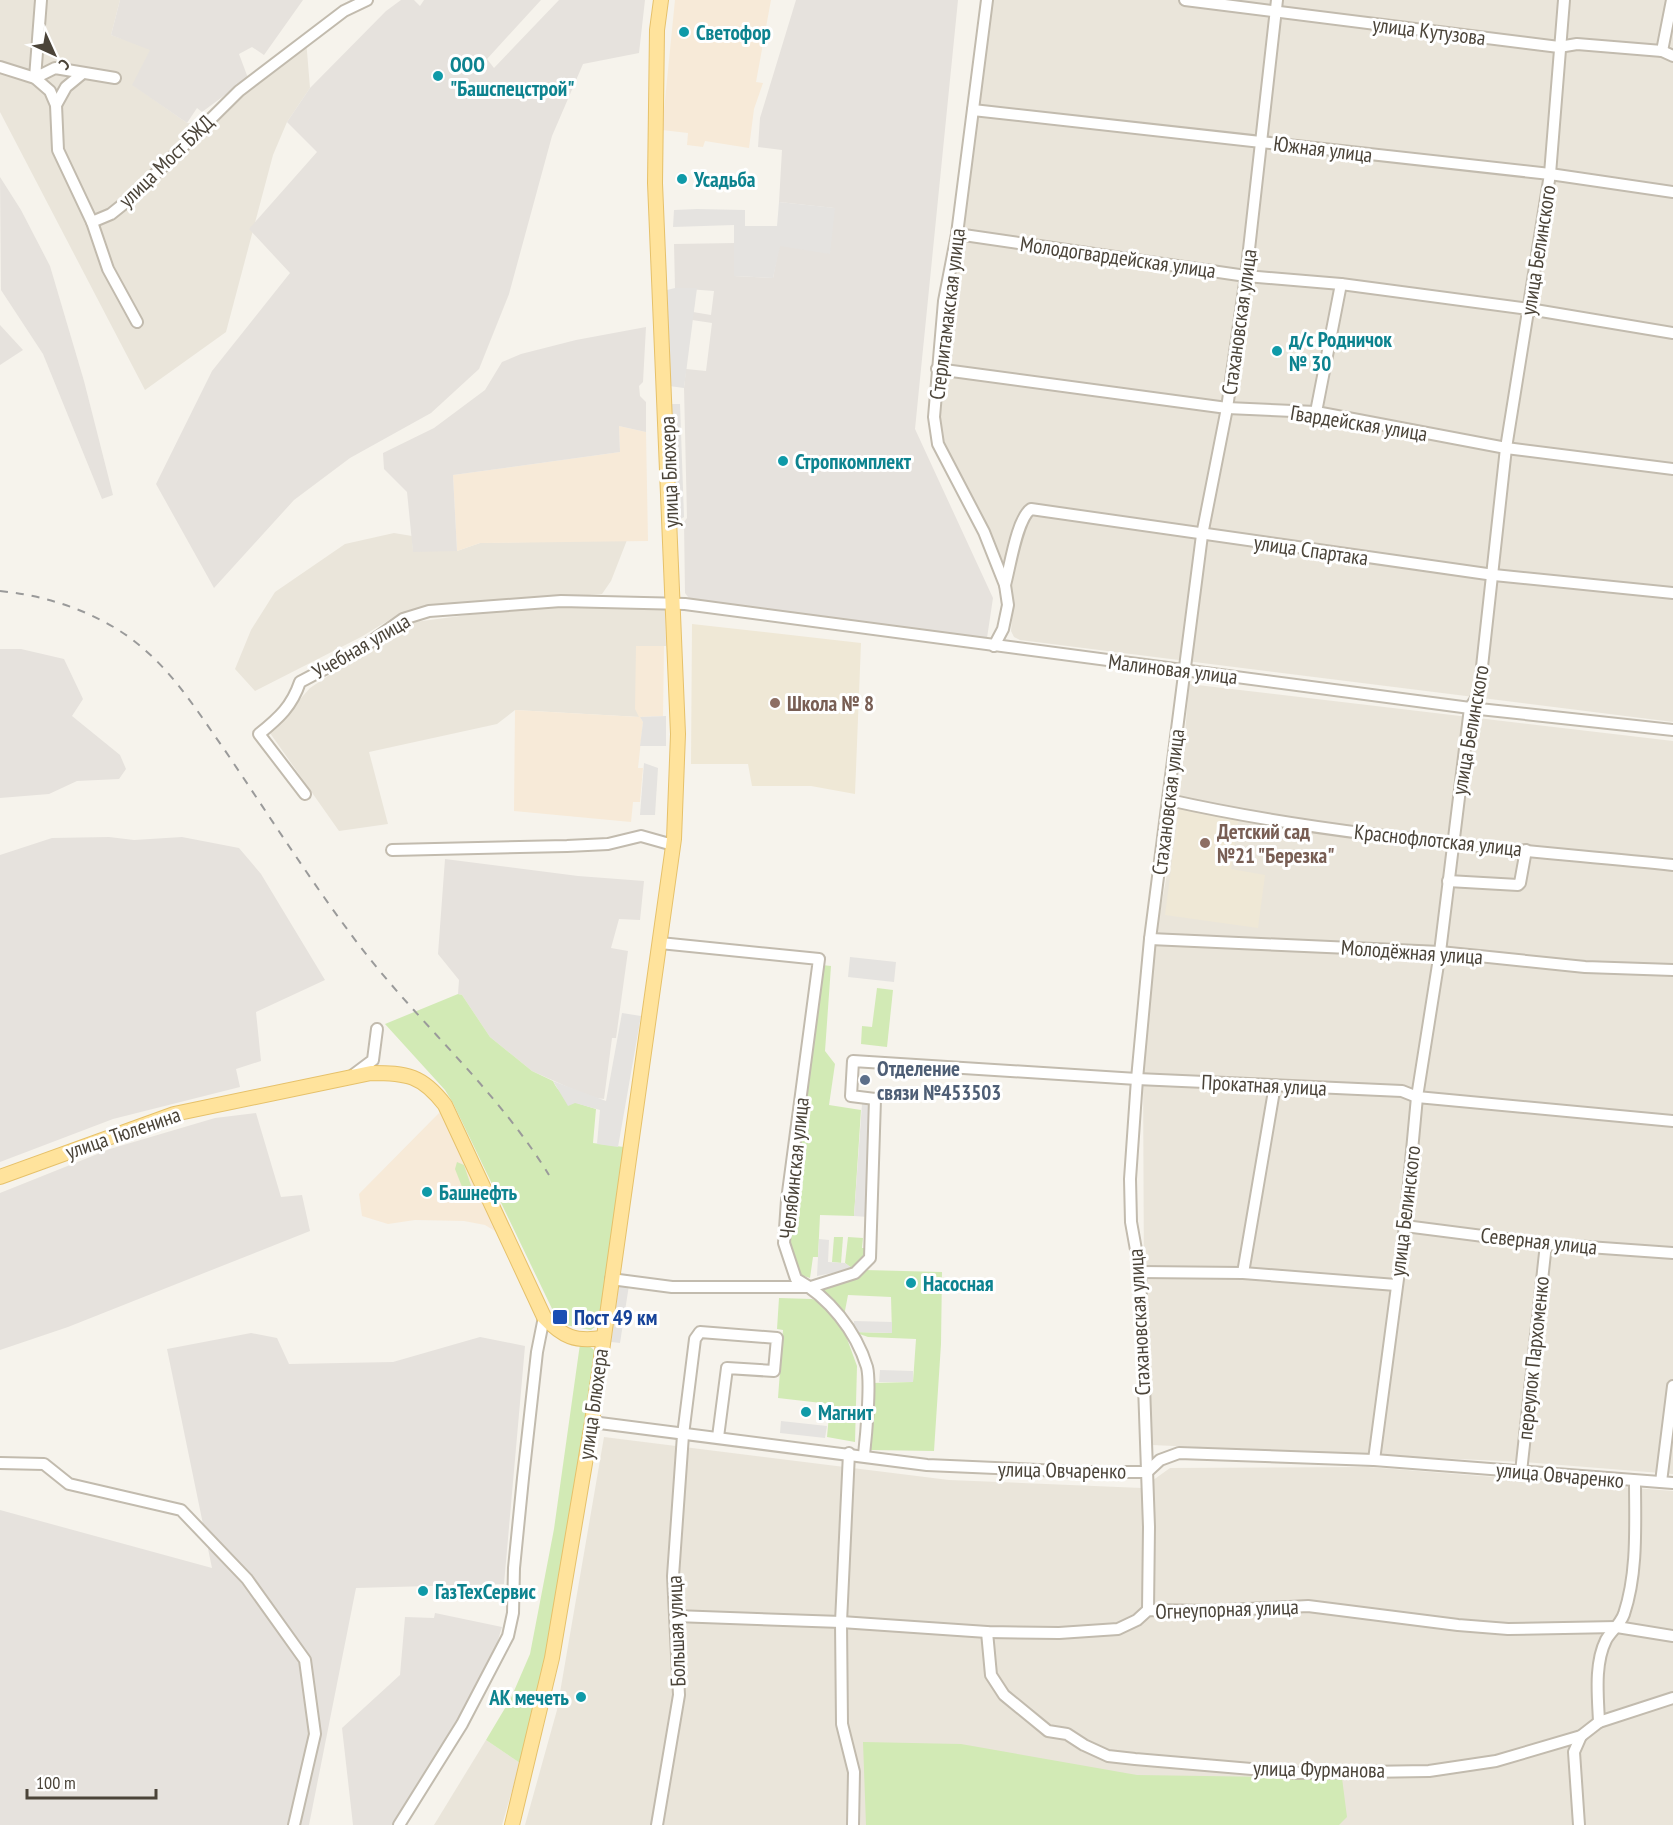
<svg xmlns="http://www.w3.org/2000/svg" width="1673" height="1825" viewBox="0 0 1673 1825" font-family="'PT Sans Narrow',sans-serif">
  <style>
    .residential { fill: #eae5da }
    .commercial { fill: #f7ead8 }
    .industrial { fill: #e6e2dd }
    .education { fill: #efe8d6 }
    .green { fill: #d2eab5 }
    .parking { fill: #e5e3e0 }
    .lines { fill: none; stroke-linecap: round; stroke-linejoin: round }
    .minor-casing { stroke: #c2bbae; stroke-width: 14 }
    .major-casing { stroke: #e6c16a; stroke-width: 16 }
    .minor { stroke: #fff; stroke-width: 10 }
    .major { stroke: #ffe39c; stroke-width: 14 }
    .rail { stroke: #9a9a9a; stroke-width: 2; stroke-dasharray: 8 8; stroke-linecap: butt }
    .culture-dot { fill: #0f9aa8; stroke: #fff; stroke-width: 2 }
    .education-dot { fill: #8d6e63; stroke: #fff; stroke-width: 2 }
    .service-dot { fill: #5c6f8a; stroke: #fff; stroke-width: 2 }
    .transit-dot { fill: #1a4fb4; stroke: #fff; stroke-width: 2 }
    .labels { text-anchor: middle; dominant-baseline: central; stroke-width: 6; stroke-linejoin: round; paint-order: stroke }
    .street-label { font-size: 21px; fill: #4b4439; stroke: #fff }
    .culture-label { font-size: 21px; font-weight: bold; fill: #0d838f; stroke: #fff; text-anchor: start }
    .education-label { font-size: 21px; font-weight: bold; fill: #785e54; stroke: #fff; text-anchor: start }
    .service-label { font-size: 21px; font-weight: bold; fill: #4e5e75; stroke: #fff; text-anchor: start }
    .transit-label { font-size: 21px; font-weight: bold; fill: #164399; stroke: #fff; text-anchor: start }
  </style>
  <rect width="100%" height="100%" fill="#f6f3ec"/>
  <g class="residential">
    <polygon points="0,0 120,0 111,35 151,49 133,85 187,123 204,124 306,39 310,88 287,122 273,155 226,332 145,390 0,112"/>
    <polygon points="987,0 1673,0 1673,722 1020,640 1014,637 1011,631 1013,606 1006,579 933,428"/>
    <polygon points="394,533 412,536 413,551 457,551 480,543 627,540 611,581 602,594 418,608 394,617 361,637 255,691 235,669 251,630 275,592 345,544"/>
    <polygon points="665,603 666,646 636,646 640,717 515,710 497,724 369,752 388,824 339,831 270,733 310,688 407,623 506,610"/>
    <polygon points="1189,684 1673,741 1673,1474 1524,1462 1152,1445 1144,1288 1143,1062 1154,945 1179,808"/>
    <polygon points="604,1437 949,1480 1142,1488 1170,1468 1368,1467 1673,1491 1673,1825 525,1825 557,1710"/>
    <polygon points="486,1740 520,1763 502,1825 434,1825"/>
  </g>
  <g class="commercial">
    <polygon points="675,0 771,0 756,82 763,83 754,109 749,148 705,141 703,147 687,145 688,133 662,130"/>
    <polygon points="619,426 646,432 648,541 480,543 457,551 453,475 620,452"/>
    <polygon points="636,646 664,646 663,716 640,717 643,722 638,768 643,768 640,802 633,802 631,822 514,811 515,710 639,717 635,709"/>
    <polygon points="440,1112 500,1234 485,1225 464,1221 415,1220 388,1224 362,1216 359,1194"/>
  </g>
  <g class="industrial">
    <polygon points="120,0 303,0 264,55 252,47 239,54 248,78 202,112 197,108 187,123 132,85 150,50 111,35"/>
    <polygon points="401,0 414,0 420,6 424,0 541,0 487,59 494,68 559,0 645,0 639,53 583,64 552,136 509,294 479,369 431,413 350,458 294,500 214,588 156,484 212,371 290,273 249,229 317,152 287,122 310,88 386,11"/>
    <polygon points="796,0 958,0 915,429 993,598 987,638 691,601 685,593 684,522 687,518 684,388 686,369 706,371 712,323 692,320 693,312 711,315 714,291 675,288 674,244 735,243 734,276 773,278 779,246 834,208 779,202 782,150 758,147 760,118"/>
    <polygon points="0,177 21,210 50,266 84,381 113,495 102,499 43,354 1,290"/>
    <polygon points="0,325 23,350 0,365"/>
    <polygon points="646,327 643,382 639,386 640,396 646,402 646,432 619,426 620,452 453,475 457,551 413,552 407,492 384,469 383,453 434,428 485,390 502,362 521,354 576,340"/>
    <polygon points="0,649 21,649 64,659 83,699 72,716 120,755 126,769 119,779 77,781 49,794 0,798"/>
    <polygon points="109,837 134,840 182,837 239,848 261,874 325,980 256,1012 261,1061 236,1069 240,1087 113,1119 0,1162 0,855 52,838"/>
    <polygon points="445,859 578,876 644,881 640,920 619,919 611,948 628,951 616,1038 612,1038 604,1099 590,1097 532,1071 490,1037 462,995 458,994 459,980 438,954"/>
    <polygon points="256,1113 281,1197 302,1195 310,1231 68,1327 0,1350 0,1193 110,1149 215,1118"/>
    <polygon points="251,1333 277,1338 289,1364 393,1362 480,1337 525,1346 504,1584 356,1588 309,1825 0,1825 0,1510 212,1568 167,1349"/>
    <polygon points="435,1613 502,1627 491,1663 393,1825 353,1825 342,1728 400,1675 405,1617 434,1618"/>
  </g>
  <g class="education">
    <polygon points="692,624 861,643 855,794 811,786 752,786 748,764 691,764"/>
    <polygon points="1179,808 1239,817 1231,869 1265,875 1258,928 1165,915"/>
  </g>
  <g class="green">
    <polygon points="822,965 831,966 825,1051 835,1064 829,1105 861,1110 854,1216 820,1215 818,1257 813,1257 810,1278 797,1274 786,1241"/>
    <polygon points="877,988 893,990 887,1047 861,1044 862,1026 872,1027"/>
    <path d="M 458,994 L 462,995 L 490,1037 L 532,1071 L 553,1081 C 561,1099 579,1104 596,1109 L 593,1143 L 624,1147 L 600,1323 L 591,1330 L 566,1325 L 556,1317 L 453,1103 L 445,1090 L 385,1024 Z"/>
    <polygon points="457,1162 464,1165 476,1200 472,1202 466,1197 455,1169"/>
    <polygon points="834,1237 843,1237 841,1263 832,1262"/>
    <polygon points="848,1237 863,1238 862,1248 867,1248 861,1262 853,1269 845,1263"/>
    <polygon points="865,1270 942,1272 941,1344 934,1451 870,1450 872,1383 913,1382 916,1339 868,1337 854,1332 892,1333 891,1297 848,1295 844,1316 822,1293 822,1288"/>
    <polygon points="779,1298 812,1299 823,1304 842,1325 857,1366 855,1442 827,1437 830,1404 778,1398 783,1330 777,1329"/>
    <polygon points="580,1344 588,1345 594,1350 593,1372 545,1666 520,1763 486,1740 511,1698 530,1654 554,1529"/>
    <polygon points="863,1742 961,1744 1137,1775 1342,1778 1347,1817 1339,1825 866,1825"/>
  </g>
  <g class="parking">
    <polygon points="779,202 835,208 830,254 780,246 773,278 734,276 734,225 673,227 674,210 697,209 745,210 745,226 777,226"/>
    <polygon points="675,288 697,288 684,388 669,386 667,290"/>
    <polygon points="670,404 680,404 684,517 674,523"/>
    <polygon points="666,716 666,746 640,746 643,722 640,717"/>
    <polygon points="644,763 658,768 655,815 640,815"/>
    <polygon points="850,957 896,962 894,982 848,977"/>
    <polygon points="622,1013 641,1016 618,1147 597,1144 600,1110 575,1103 568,1106 553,1081 606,1101"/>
    <polygon points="862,1104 872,1104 868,1217 854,1216"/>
    <polygon points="819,1239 829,1240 828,1262 845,1263 853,1269 817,1276"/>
    <polygon points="619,1284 629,1285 620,1343 611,1342"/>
    <polygon points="854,1321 892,1322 892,1333 854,1332"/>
    <polygon points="880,1370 913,1371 913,1382 879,1382"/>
    <polygon points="781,1421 827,1426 825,1438 780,1433"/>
  </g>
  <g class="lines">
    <g class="minor-casing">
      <g id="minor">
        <polyline points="41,0 35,78 55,68 115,78"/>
        <polyline points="987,0 957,234 944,301 934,417 938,444 984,532 1005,585 1008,605 1003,629 994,646"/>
        <polyline points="1185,0 1559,47 1577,44 1662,51 1673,56"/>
        <polyline points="1662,51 1672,0"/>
        <polyline points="0,67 35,78 50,91 56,105 58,150 92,222 111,214 131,198 239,91 344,11 367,0"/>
        <polyline points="56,105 66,87 83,73"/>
        <polyline points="973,110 1550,174 1673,192"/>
        <polyline points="92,222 108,269 137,322"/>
        <polyline points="957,234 1246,276 1341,284 1529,309 1673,333"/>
        <polyline points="937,369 1227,408 1316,412 1506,448 1673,469"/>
        <polyline points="1316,412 1341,284"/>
        <path d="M 1005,585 C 1010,567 1017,518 1031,509 L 1494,575 L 1673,593"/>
        <path d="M 305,794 L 259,734 C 279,718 292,706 300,682 L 355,653 L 403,619 L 429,611 L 561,601 L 685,604 L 1470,708 L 1673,730"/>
        <path d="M 1169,800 C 1334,837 1504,848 1673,865"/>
        <polyline points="392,850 567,846 608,844 641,836 673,845"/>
        <polyline points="1448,881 1518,885 1520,883 1526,850"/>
        <polyline points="1150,939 1440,952 1585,967 1673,970"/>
        <path d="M 660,943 L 819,959 L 787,1200 L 784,1243 L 796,1279 C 829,1297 856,1331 867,1367 C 871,1383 866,1437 864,1455"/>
        <polyline points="353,1075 373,1060 377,1029"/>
        <polyline points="1405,1226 1546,1244 1673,1253"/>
        <polyline points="1140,1272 1243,1273 1396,1285"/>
        <polyline points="1243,1273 1275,1085"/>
        <polyline points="611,1279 672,1287 811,1287 855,1273 870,1258 875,1099 851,1096 853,1061 1137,1079 1402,1091 1417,1097 1673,1121"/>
        <polyline points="592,1422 927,1465 1082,1472 1147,1472 1160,1460 1179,1453 1374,1460 1673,1483"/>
        <polyline points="849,1453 841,1622 842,1724 854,1772 853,1825"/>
        <polyline points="1374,1460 1405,1226 1417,1097 1440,952 1470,708 1479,694 1506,448 1550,174 1564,0"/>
        <polyline points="0,1463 44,1464 69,1484 181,1510 247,1579 305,1660 315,1734 294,1825"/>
        <polyline points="1521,1472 1546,1244"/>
        <polyline points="1661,1482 1673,1386"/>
        <polyline points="1148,1610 1149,1527 1140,1272 1131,1222 1130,1179 1137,1079 1150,939 1202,535 1227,408 1246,276 1277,0"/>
        <polyline points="675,1616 841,1622 987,1632 1059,1633 1118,1629 1137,1620 1148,1610 1208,1611 1308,1606 1458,1625 1508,1629 1617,1627 1673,1636"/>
        <polyline points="987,1632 991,1675 1004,1695 1048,1731 1067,1734 1084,1745 1108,1756 1135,1759 1297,1773 1429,1771 1496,1761 1581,1736 1599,1722 1673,1698"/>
        <path d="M 1599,1722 C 1598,1697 1594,1664 1606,1640 C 1611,1631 1620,1625 1624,1614 C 1638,1572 1635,1524 1635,1481"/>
        <polyline points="399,1825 462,1724 508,1636 513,1613 514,1568 523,1478 537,1352 544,1317"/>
        <polyline points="657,1825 679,1695 673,1576 683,1435 695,1339 700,1332 777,1338 774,1371 727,1368 718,1437"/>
        <polyline points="1579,1825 1574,1752 1581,1736"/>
      </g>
    </g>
    <g class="major-casing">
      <g id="major">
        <path d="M 0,1177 L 174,1114 L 371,1073 C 407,1073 422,1075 445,1105 L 544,1317 C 563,1337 575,1342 602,1338"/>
        <polyline points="512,1825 552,1658 592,1422 674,839 678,734 655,183 657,30 661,0"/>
      </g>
    </g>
    <use href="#minor" class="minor"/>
    <use href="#major" class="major"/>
    <path class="rail" d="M 0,591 C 51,596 106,615 145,650 C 177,678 200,715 224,749 C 266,811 306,874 350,933 C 412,1018 493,1084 549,1175"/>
  </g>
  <g class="culture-dot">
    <circle cx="684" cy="32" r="6"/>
    <circle cx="438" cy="76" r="6"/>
    <circle cx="682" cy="179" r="6"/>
    <circle cx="1277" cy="351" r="6"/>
    <circle cx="783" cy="461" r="6"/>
    <circle cx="427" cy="1192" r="6"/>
    <circle cx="911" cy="1283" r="6"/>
    <circle cx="806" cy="1412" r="6"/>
    <circle cx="423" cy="1591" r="6"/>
    <circle cx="581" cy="1697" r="6"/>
  </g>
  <g class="education-dot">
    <circle cx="775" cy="703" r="6"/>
    <circle cx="1205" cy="843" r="6"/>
  </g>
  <circle class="service-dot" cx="865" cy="1080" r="6"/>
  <rect class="transit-dot" x="552" y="1309" width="16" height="16" rx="3"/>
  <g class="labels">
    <g class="street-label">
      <text transform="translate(1429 31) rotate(7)">улица Кутузова</text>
      <text transform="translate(1323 149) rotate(7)">Южная улица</text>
      <text transform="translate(166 161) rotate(-44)">улица Мост БЖД</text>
      <text transform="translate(1538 250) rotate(-81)">улица Белинского</text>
      <text transform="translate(1118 257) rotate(8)">Молодогвардейская улица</text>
      <text transform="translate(947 314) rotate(-83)">Стерлитамакская улица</text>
      <text transform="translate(1239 322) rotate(-82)">Стахановская улица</text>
      <text transform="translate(1359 423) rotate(9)">Гвардейская улица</text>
      <text transform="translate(669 472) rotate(-92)">улица Блюхера</text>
      <text transform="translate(1311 550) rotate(8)">улица Спартака</text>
      <text transform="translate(361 646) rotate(-30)">Учебная улица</text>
      <text transform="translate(1173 669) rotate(7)">Малиновая улица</text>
      <text transform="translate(1470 730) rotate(-80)">улица Белинского</text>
      <text transform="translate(1168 802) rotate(-83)">Стахановская улица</text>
      <text transform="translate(1438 840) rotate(6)">Краснофлотская улица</text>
      <text transform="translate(1412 952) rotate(4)">Молодёжная улица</text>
      <text transform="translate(1264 1085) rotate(3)">Прокатная улица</text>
      <text transform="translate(123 1133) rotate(-19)">улица Тюленина</text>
      <text transform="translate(794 1168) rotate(-84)">Челябинская улица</text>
      <text transform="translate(1405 1211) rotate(-83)">улица Белинского</text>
      <text transform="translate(1539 1241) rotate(6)">Северная улица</text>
      <text transform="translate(1139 1322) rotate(-93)">Стахановская улица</text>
      <text transform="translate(1533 1358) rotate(-84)">переулок Пархоменко</text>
      <text transform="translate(593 1404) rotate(-82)">улица Блюхера</text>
      <text transform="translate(1062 1470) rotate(1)">улица Овчаренко</text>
      <text transform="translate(1560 1475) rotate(5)">улица Овчаренко</text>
      <text transform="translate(1227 1609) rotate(-2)">Огнеупорная улица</text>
      <text transform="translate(676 1631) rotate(-92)">Большая улица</text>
      <text transform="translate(1319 1769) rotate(1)">улица Фурманова</text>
    </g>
    <g class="culture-label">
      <text x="696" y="32">Светофор</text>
      <text x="450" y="64">ООО<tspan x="450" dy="24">"Башспецстрой"</tspan></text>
      <text x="694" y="179">Усадьба</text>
      <text x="1289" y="339">д/с Родничок<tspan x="1289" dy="24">№ 30</tspan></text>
      <text x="795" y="461">Стропкомплект</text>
      <text x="439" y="1192">Башнефть</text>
      <text x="923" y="1283">Насосная</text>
      <text x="818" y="1412">Магнит</text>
      <text x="435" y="1591">ГазТехСервис</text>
      <text x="569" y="1697" text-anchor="end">АК мечеть</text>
    </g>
    <g class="education-label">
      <text x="787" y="703">Школа № 8</text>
      <text x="1217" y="831">Детский сад<tspan x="1217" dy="24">№21 "Березка"</tspan></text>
    </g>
    <g class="service-label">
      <text x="877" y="1068">Отделение<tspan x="877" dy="24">связи №453503</tspan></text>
    </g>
    <g class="transit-label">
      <text x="574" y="1317">Пост 49 км</text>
    </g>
  </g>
  <g transform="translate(54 54) rotate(135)" stroke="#ffffff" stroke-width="4.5" paint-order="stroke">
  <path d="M0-4.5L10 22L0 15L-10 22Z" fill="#4b4439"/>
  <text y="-9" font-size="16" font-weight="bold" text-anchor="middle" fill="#4b4439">С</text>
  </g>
  <path d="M27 1789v9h129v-9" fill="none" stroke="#4b4439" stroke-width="3"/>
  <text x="36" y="1789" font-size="18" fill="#4b4439" stroke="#ffffff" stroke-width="4.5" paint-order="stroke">100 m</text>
</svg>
